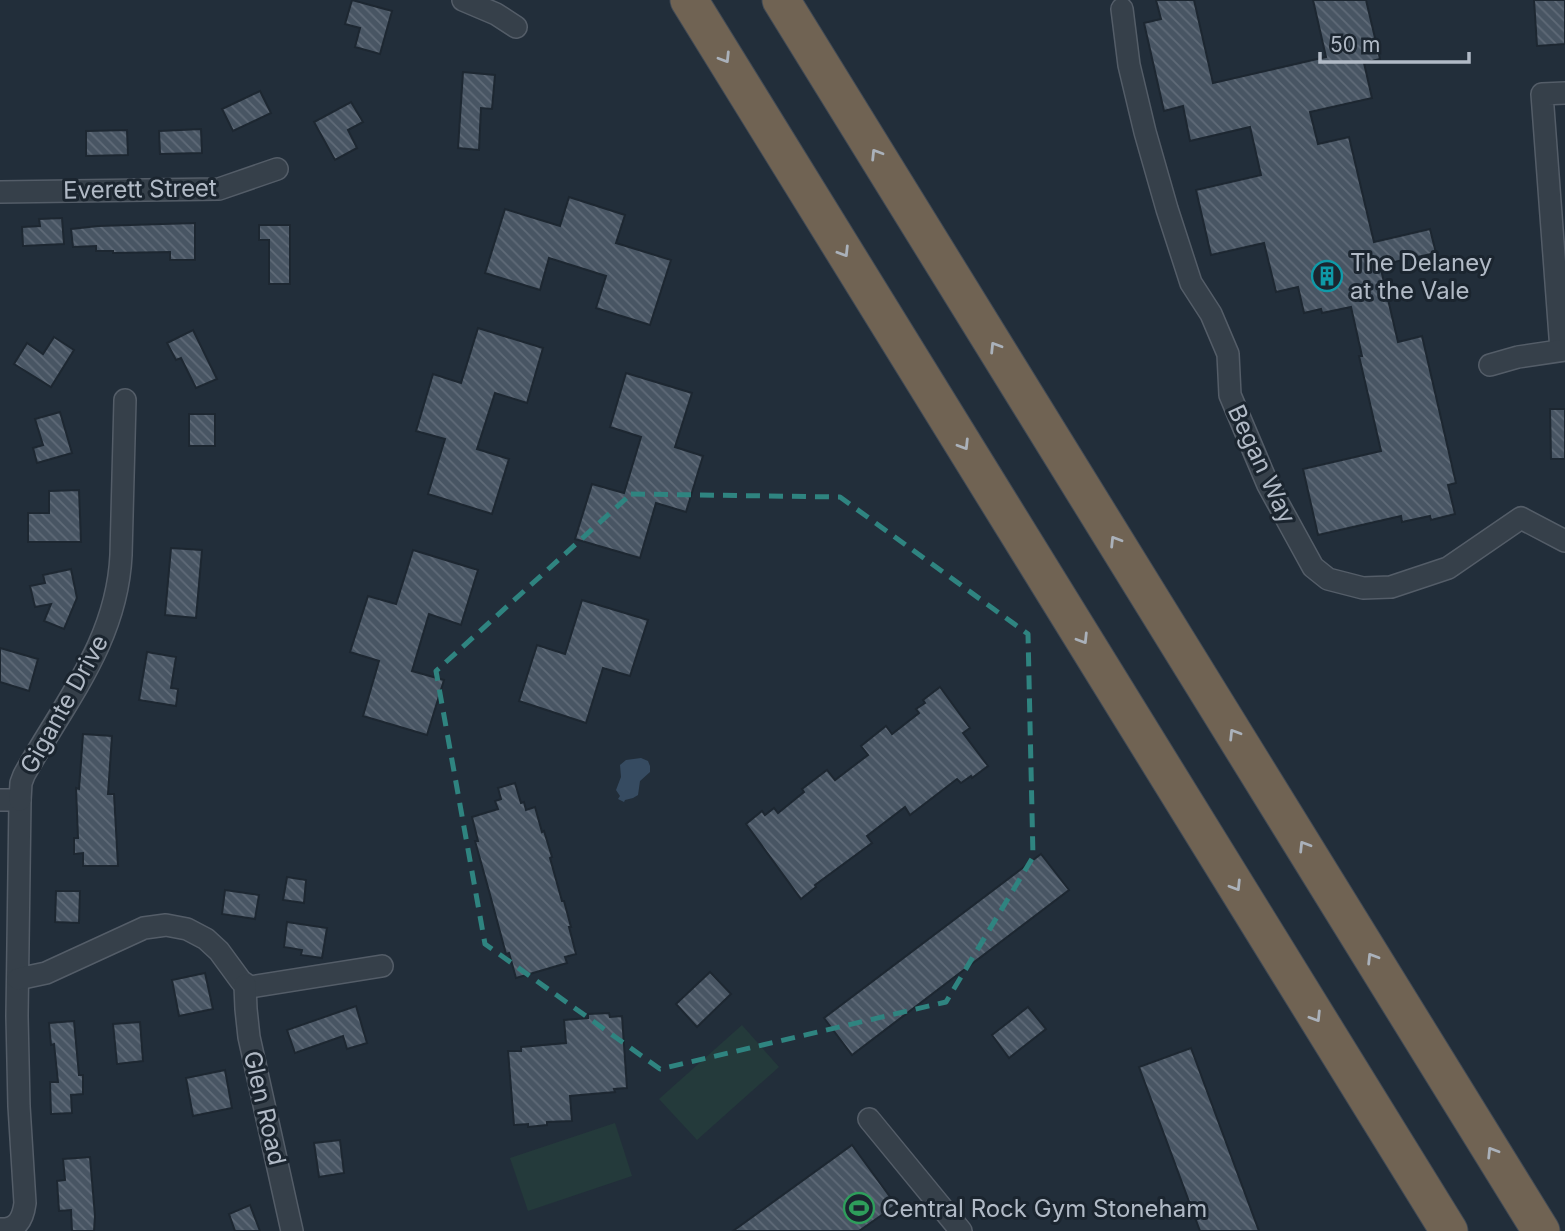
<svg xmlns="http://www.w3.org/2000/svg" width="1565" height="1231" viewBox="0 0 1565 1231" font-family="Inter,sans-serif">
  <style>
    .green { fill: #243a3b }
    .water { fill: #364b61 }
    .building { fill: url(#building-back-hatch); stroke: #1d2731; stroke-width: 2 }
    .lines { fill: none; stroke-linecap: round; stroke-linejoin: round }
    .street-casing { stroke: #545d68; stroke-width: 24 }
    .highway-casing { stroke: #414a55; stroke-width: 39 }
    .street { stroke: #36404a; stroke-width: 21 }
    .highway { stroke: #706353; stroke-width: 37 }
    .oneway { stroke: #aab1ba }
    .marked { fill: none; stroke: #2f8480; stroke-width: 5; stroke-dasharray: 14 9; stroke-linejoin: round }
    .labels { text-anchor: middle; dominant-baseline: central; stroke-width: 6; stroke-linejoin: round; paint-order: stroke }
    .street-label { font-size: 24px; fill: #b1bac6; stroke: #1b252f }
    .poi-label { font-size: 24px; fill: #b1bac6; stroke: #1b252f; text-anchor: start }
  </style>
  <defs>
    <pattern id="building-back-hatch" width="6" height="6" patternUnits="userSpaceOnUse" patternTransform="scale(1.75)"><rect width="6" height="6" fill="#485563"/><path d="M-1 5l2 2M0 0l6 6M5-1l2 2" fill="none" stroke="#606b78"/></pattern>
  </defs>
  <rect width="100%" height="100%" fill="#222e3a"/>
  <g class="green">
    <polygon points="742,1025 779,1067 697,1140 659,1099"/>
    <polygon points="615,1123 632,1176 528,1211 510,1158"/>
  </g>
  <polygon class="water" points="641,758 648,761 650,766 650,772 640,781 638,795 633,798 625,800 624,802 618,799 620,796 616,790 621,777 620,765 626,760"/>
  <g class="building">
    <polygon points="352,0 392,11 380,54 355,47 360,28 345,24"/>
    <polygon points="1156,0 1194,0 1213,83 1326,57 1313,0 1366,0 1380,59 1364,63 1372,98 1310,112 1318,144 1349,137 1374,242 1430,229 1436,253 1380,265 1398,342 1422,336 1456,483 1448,485 1455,514 1431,520 1430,516 1402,522 1401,516 1318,535 1303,469 1381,451 1359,356 1362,356 1351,307 1322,313 1321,309 1304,313 1298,287 1276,292 1264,243 1211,255 1196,190 1261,175 1250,127 1190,141 1183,106 1164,111 1144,23 1161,19"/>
    <polygon points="1534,0 1565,0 1565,44 1537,46"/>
    <polygon points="463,72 495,75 492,109 481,108 479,150 458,148"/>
    <polygon points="260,91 271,113 233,131 222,109"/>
    <polygon points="351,102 363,122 348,130 357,148 335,160 314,122"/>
    <polygon points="201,129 202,153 160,154 159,131"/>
    <polygon points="127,130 128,155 86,156 86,131"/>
    <polygon points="569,197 625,215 616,243 671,260 650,325 596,308 606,276 549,258 540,290 485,273 505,209 560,226"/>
    <polygon points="62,218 64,244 23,246 22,227 40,226 39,219"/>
    <polygon points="195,223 195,260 170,260 170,252 113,253 113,251 96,251 96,246 73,247 71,229 98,226"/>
    <polygon points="259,225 290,225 290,284 269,284 269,240 259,240"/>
    <polygon points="478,328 543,348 527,403 495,393 477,449 509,459 492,514 428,494 445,439 416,431 433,374 461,383"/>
    <polygon points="193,330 217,379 196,388 181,358 176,360 167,343"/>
    <polygon points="54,337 74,350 51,387 14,364 27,343 43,354"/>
    <polygon points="626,373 692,393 675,447 703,456 686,512 656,503 640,558 575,539 592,484 624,493 641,437 610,427"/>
    <polygon points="1550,409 1565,409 1565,459 1551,459"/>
    <polygon points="60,412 72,453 37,463 33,448 43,445 35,419"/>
    <rect x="189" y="414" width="26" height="32"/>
    <polygon points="79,490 81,542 28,542 28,513 49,513 49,491"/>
    <polygon points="171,548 202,550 196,618 165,615"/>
    <polygon points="413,550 478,570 461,625 429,614 412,671 444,680 427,735 363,716 379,661 350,652 368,596 396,604"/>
    <polygon points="71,569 77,598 64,629 44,621 51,604 35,607 30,586 45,583 43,575"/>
    <polygon points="582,600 648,620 630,676 603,668 586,723 519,701 537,645 565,654"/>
    <polygon points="0,648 38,659 29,691 0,682"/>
    <polygon points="147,652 176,657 171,688 178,689 176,706 139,700"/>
    <polygon points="940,687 970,728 963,733 988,766 972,778 971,776 961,783 957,779 910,815 905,807 867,836 872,843 815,885 816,887 801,899 746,824 762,811 765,815 774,808 778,813 804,792 802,789 827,770 835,780 868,755 861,746 886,726 892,734 919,713 916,709 925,703 923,700"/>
    <polygon points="83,734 112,736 108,794 114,794 118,866 83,866 83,853 74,854 74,838 78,838 76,788 79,789"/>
    <polygon points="515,783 521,803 524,802 526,810 535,807 542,832 544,831 552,857 550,858 562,901 564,901 571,927 569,927 576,954 565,957 567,963 516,978 509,953 506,954 489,891 475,841 478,841 472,817 498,809 495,801 501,799 498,788"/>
    <polygon points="1041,854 1069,890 852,1055 824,1018"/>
    <polygon points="287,877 306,880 304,903 283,900"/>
    <polygon points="225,890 259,895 255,919 222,914"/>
    <polygon points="56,891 80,891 79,923 55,922"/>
    <polygon points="287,922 327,928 322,958 301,955 302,950 284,947"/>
    <polygon points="710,972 731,994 697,1027 676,1004"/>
    <polygon points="205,973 213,1009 179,1016 172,980"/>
    <polygon points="356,1006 367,1043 347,1049 343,1036 295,1053 287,1030"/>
    <polygon points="1028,1007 1046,1029 1009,1058 992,1035"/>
    <polygon points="609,1013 610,1017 622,1016 627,1088 614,1089 615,1092 570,1096 572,1121 547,1122 547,1125 528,1127 528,1124 514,1125 508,1051 521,1051 521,1047 566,1043 564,1020 588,1018 588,1014"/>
    <polygon points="74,1021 79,1075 83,1075 83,1094 71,1095 72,1113 51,1114 50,1082 58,1082 54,1044 51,1045 49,1023"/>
    <polygon points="140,1022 143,1061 117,1064 113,1024"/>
    <polygon points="1191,1048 1259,1231 1200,1231 1139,1067"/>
    <polygon points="225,1070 232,1108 193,1116 186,1078"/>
    <polygon points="340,1140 344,1173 319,1177 314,1143"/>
    <polygon points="852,1145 896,1205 859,1231 733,1231"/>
    <polygon points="90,1157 95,1216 94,1231 72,1231 71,1210 59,1211 57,1181 65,1180 63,1159"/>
    <polygon points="250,1205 260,1231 235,1231 229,1214"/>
  </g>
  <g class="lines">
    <g class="street-casing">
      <g id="street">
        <polyline points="463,0 496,14 516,27"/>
        <polyline points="1122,9 1129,65 1145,132 1167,209 1191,283 1211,314 1228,354 1230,395 1268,485 1313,567 1328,579 1363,588 1391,587 1448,568 1521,518 1565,541"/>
        <polyline points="0,192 219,189 277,169"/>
        <polyline points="1561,350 1542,94 1565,93"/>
        <polyline points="1490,365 1518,357 1565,350"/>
        <path d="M 0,800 L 20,800 L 17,1016 L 19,1106 L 25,1203 C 23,1219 17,1230 0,1229"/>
        <path d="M 20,800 L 21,783 L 24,775 C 64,703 117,642 121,555 L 125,400"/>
        <polyline points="18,979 46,973 144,928 166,925 187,929 206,939 219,951 241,981 250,987 382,966"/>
        <polyline points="245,985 246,1009 249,1037 292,1231"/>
        <polyline points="869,1119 961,1231"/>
      </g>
    </g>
    <g class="highway-casing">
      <g id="highway">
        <polyline points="689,0 1449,1231"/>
        <polyline points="781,0 1541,1231"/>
      </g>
    </g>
    <use href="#street" class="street"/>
    <use href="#highway" class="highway"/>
  </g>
  <defs><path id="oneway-chevron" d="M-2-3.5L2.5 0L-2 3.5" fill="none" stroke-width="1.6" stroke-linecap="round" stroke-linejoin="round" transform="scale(1.75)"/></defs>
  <g class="oneway">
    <use href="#oneway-chevron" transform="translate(725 58) rotate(58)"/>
    <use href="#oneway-chevron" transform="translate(876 154) rotate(-122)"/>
    <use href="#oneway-chevron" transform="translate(844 252) rotate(58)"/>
    <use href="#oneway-chevron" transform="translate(995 347) rotate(-122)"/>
    <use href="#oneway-chevron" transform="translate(964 445) rotate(58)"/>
    <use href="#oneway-chevron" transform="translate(1115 541) rotate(-122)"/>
    <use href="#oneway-chevron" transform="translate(1083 639) rotate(58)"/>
    <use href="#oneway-chevron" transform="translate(1234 734) rotate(-122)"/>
    <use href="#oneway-chevron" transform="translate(1304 846) rotate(-122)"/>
    <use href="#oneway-chevron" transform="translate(1236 886) rotate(58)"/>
    <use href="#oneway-chevron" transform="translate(1372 958) rotate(-122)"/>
    <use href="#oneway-chevron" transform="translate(1316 1017) rotate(58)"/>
    <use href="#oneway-chevron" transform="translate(1492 1152) rotate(-122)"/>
  </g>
  <path class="marked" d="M 631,494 L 840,497 L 1028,634 L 1033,857 L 946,1002 L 660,1069 L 485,944 L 436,671 Z"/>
  <defs>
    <g id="building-ring" transform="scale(1.575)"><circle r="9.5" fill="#1b252f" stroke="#0f9aa8" stroke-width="1.5"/><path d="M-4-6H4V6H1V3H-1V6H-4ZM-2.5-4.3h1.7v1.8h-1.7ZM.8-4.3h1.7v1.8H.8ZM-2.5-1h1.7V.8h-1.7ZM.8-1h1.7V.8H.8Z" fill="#0f9aa8"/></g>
    <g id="stadium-ring" transform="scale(1.575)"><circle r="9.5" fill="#1b252f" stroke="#2e9e5b" stroke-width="1.5"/><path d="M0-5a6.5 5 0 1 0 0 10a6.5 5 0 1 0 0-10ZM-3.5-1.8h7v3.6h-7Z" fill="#2e9e5b"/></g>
  </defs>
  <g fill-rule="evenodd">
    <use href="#building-ring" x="1327" y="276"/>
    <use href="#stadium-ring" x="859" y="1208"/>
  </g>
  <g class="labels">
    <g class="street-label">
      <text transform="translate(140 189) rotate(-1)">Everett Street</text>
      <text transform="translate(1262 464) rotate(65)">Began Way</text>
      <text transform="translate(64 704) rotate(-61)">Gigante Drive</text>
      <text transform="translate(265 1108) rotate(77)">Glen Road</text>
    </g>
    <g class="poi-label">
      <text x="1350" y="262">The Delaney<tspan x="1350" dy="28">at the Vale</tspan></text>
      <text x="882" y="1208">Central Rock Gym Stoneham</text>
    </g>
  </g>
  <path d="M1320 52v10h149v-10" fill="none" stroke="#b1bac6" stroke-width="3.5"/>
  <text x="1330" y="52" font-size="21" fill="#b1bac6" stroke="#1b252f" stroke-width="5" paint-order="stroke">50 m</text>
</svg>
